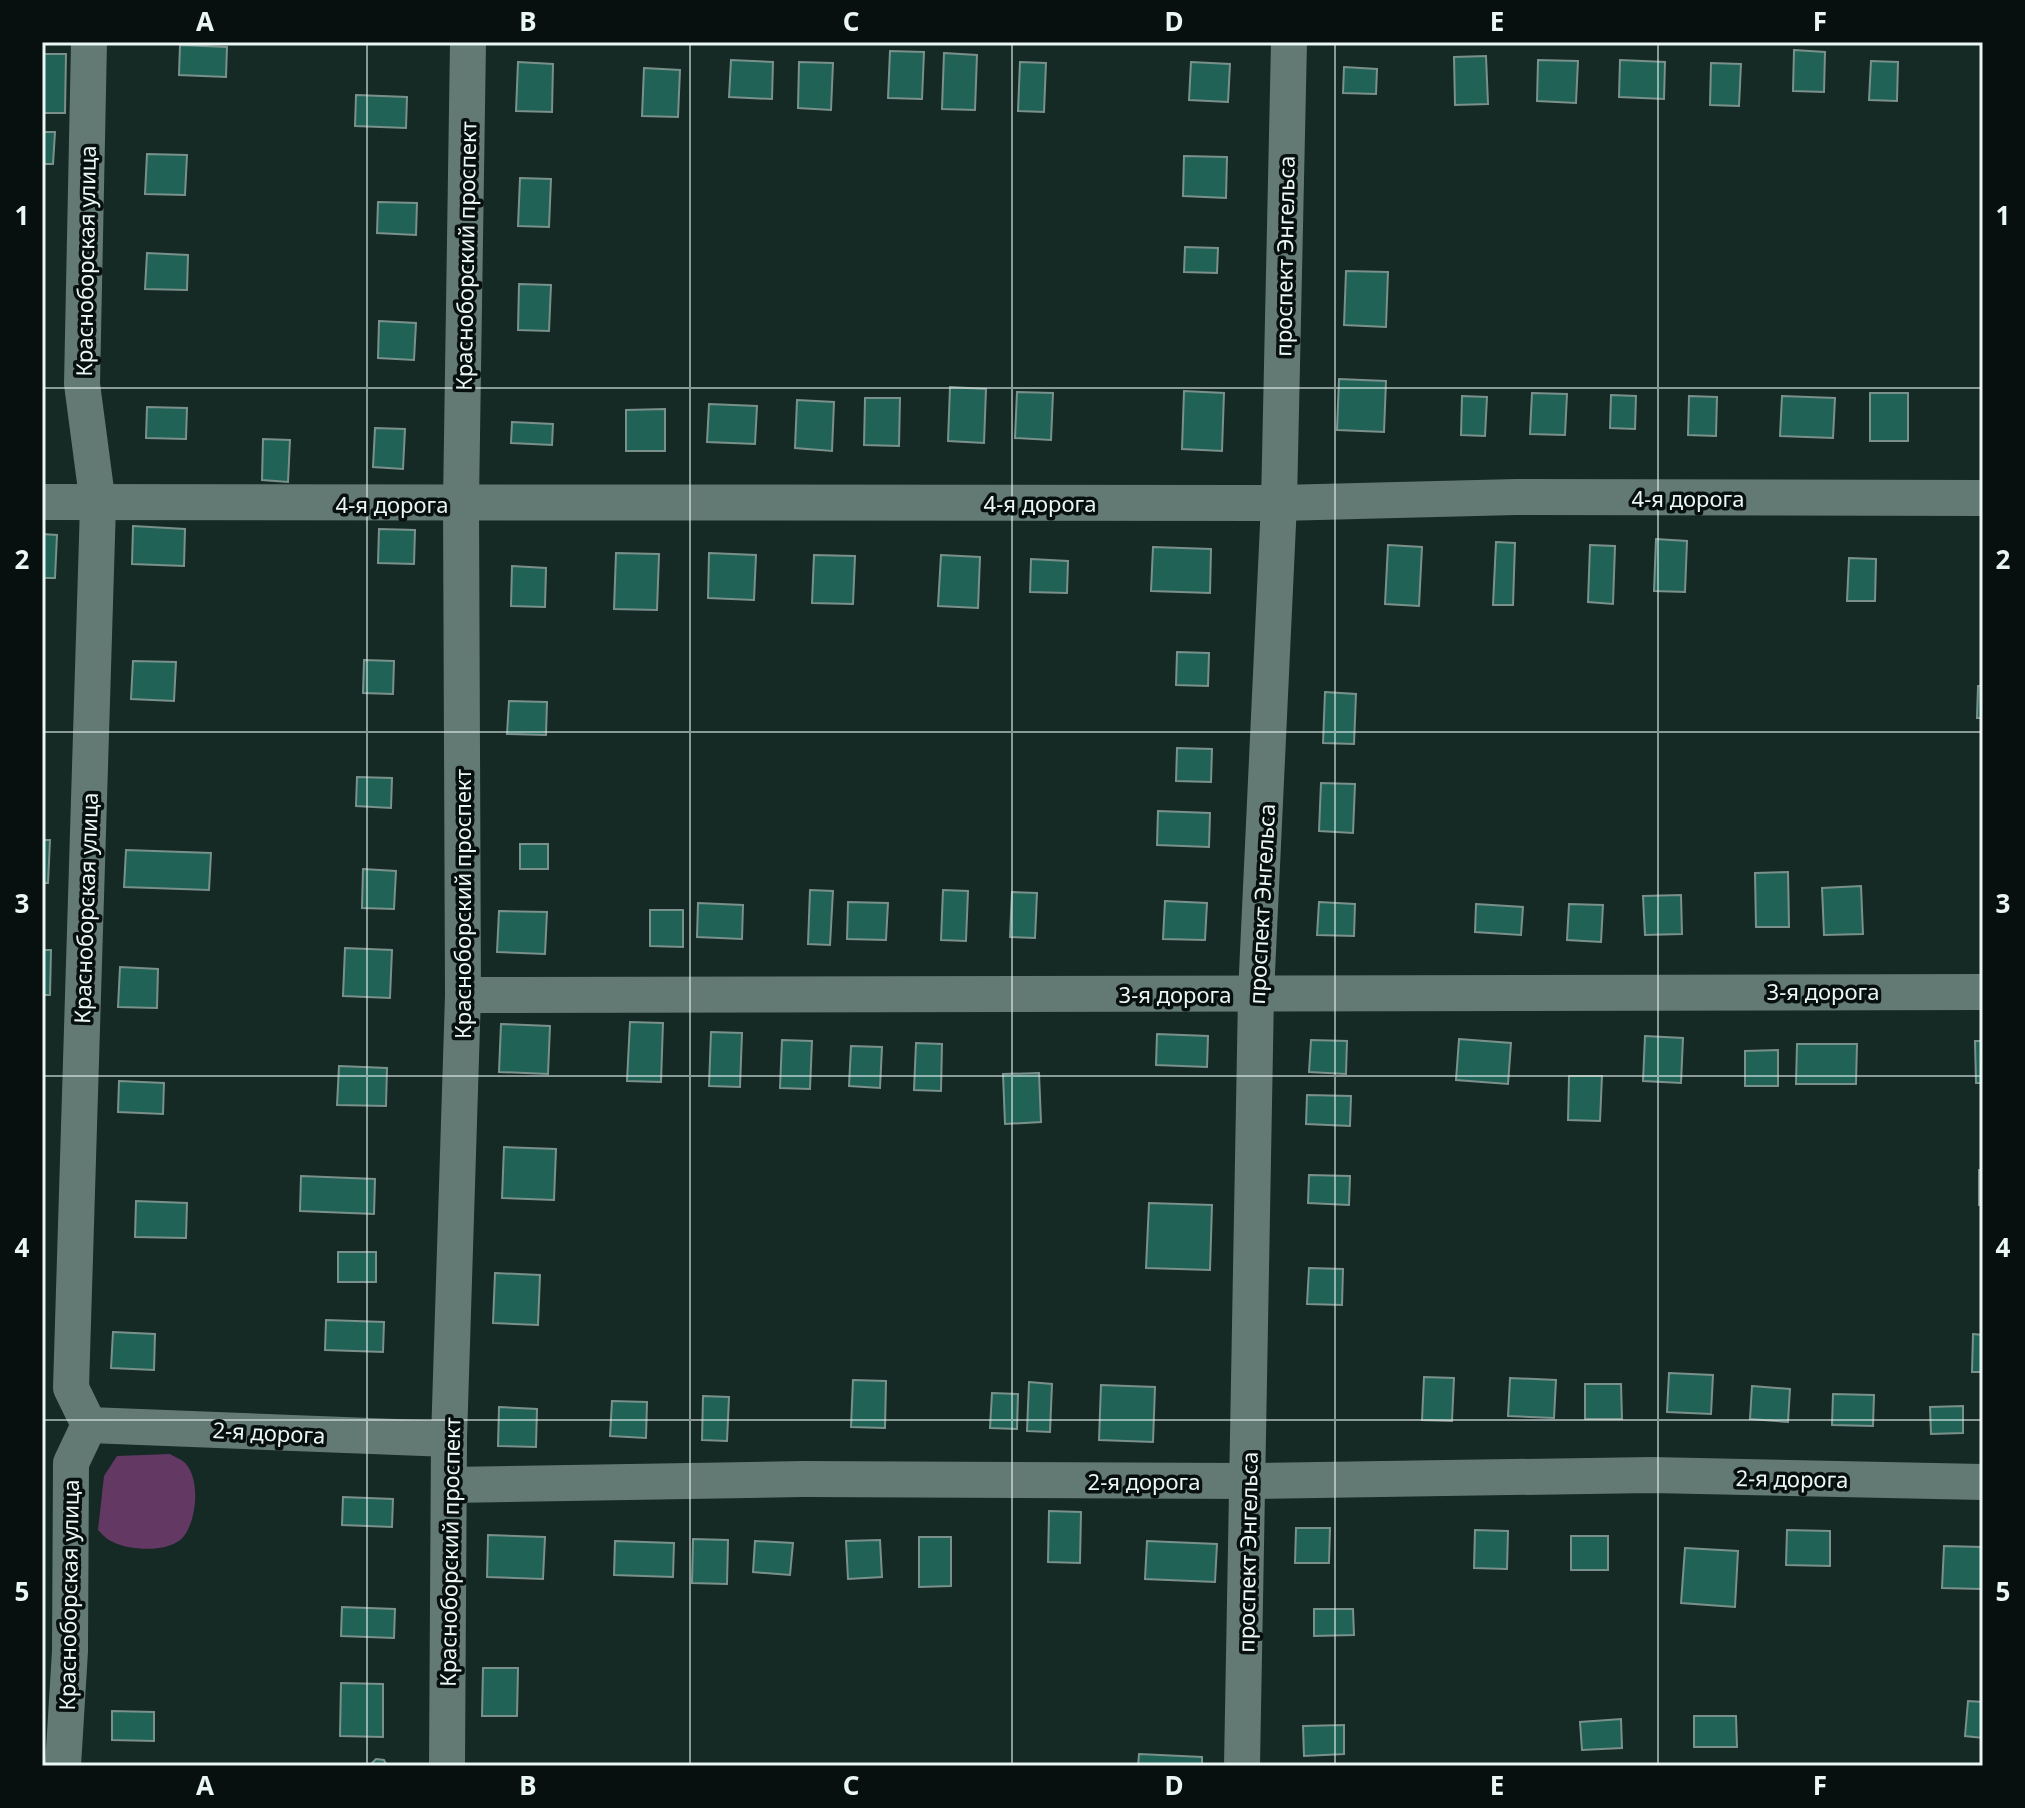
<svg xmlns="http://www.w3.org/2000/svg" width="2025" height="1808" viewBox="0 0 2025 1808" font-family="'Noto Sans',sans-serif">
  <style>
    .water { fill: #633964 }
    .building { fill: #216257; stroke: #7a908b; stroke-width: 2 }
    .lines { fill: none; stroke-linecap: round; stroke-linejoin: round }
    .minor { stroke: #637973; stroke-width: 36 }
    .grid { fill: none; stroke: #ebf7f4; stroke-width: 2; stroke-opacity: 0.55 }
    .labels { text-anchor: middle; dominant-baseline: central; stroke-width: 7; stroke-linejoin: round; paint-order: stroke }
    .street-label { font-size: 22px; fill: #ebf7f4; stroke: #07100e }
    .neatline { fill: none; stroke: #ebf7f4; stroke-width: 3 }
    .grid-label { font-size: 26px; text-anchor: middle; font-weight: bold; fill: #ebf7f4 }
  </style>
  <rect width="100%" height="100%" fill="#152925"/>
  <path class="water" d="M 170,1454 C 175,1457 183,1460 186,1464 C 200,1480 197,1519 184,1536 C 172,1553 130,1551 113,1542 C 107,1540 102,1534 98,1530 L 104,1476 L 117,1456 Z"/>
  <g class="building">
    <polygon points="180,45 227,47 226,77 179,75"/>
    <polygon points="1794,50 1825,52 1824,92 1793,91"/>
    <polygon points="890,51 924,52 922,99 888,98"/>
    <polygon points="944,53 977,55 975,110 942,109"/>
    <polygon points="42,54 66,54 65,113 42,113"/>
    <polygon points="1486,56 1488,104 1455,105 1454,57"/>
    <polygon points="731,60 773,62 772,99 729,97"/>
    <polygon points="1538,60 1578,61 1576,103 1537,101"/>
    <polygon points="1620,60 1665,62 1664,99 1619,97"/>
    <polygon points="1871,61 1898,62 1897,101 1869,100"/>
    <polygon points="518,62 553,64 552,112 516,111"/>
    <polygon points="799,62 833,63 831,110 798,108"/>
    <polygon points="1020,62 1046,63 1044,112 1018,111"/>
    <polygon points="1191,62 1230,64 1228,102 1189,100"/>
    <polygon points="1711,63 1741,64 1739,106 1710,105"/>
    <polygon points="1344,67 1377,69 1376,94 1343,93"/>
    <polygon points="644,68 680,70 678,117 642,116"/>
    <polygon points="356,95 407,97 406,128 355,126"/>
    <polygon points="42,132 55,132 53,164 42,164"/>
    <polygon points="147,154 187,155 185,195 145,194"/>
    <polygon points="1184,156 1227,157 1226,198 1183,196"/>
    <polygon points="520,178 551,179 549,227 518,226"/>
    <polygon points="378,202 417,203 416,235 377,233"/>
    <polygon points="1185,247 1218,248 1217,273 1184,272"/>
    <polygon points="147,253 188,255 187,290 145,289"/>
    <polygon points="1346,271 1388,272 1386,327 1344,325"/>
    <polygon points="519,284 551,285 549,331 518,330"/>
    <polygon points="379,321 416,323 414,360 378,358"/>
    <polygon points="1339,379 1386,381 1384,432 1337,430"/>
    <polygon points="950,387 986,389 984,443 948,441"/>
    <polygon points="1184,391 1224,393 1222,451 1182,449"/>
    <polygon points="1017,392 1053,393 1051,440 1015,438"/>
    <polygon points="1532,393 1567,394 1565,435 1530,434"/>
    <rect x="1870" y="393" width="38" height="48"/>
    <polygon points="1611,395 1636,396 1635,429 1610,428"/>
    <polygon points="1462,396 1487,397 1485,436 1461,435"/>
    <polygon points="1689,396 1717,397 1716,436 1688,435"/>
    <polygon points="1782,396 1835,398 1833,438 1780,436"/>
    <polygon points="865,398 900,398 899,446 864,445"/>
    <polygon points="797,400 834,402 832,451 795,448"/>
    <polygon points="709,404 757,406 755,444 707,442"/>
    <polygon points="147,407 187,408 186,439 146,438"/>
    <polygon points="665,409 665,451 626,451 626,410"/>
    <polygon points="512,422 553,424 552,445 511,443"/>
    <polygon points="375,428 405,429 403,469 373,467"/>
    <polygon points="263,439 290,440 288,482 262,480"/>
    <polygon points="133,526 185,529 184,566 132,564"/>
    <polygon points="379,529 415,530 414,564 378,563"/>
    <polygon points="42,534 57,535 55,578 42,578"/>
    <polygon points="1656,539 1687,541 1685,592 1654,591"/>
    <polygon points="1496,542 1515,543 1513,605 1493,605"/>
    <polygon points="1388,545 1422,547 1419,606 1385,604"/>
    <polygon points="1590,545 1615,546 1613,604 1588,602"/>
    <polygon points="1153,547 1211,549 1210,593 1151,591"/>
    <polygon points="616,553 659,554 657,610 614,609"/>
    <polygon points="709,553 756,555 754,600 708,598"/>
    <polygon points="814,555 855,556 853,604 812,603"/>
    <polygon points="941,555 980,557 978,608 938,606"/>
    <polygon points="1849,558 1876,559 1875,601 1847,601"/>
    <polygon points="1031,559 1068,561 1067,593 1030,592"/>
    <polygon points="512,566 546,568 545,607 511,606"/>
    <polygon points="1177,652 1209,653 1208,686 1176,685"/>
    <polygon points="364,660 394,661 393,694 363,693"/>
    <polygon points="133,661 176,662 174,701 131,699"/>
    <polygon points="1978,686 1983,686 1983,718 1977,718"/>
    <polygon points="1325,692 1356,694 1354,744 1323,743"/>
    <polygon points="509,701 547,702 546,735 507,734"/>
    <polygon points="1177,748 1212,749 1211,782 1176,781"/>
    <polygon points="357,777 392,778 391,808 356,806"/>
    <polygon points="1321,783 1355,784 1353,833 1319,831"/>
    <polygon points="1158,811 1210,813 1209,847 1157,845"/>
    <polygon points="42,840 50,840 48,883 42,883"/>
    <rect x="520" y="844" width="28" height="25"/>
    <polygon points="126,850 211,853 209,890 124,887"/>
    <polygon points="363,869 396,871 394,909 362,908"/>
    <polygon points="1788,872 1789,927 1756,927 1755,873"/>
    <polygon points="1861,886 1863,934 1824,935 1822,888"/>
    <polygon points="810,890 833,891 830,945 808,944"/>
    <polygon points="943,890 968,891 966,941 941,940"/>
    <polygon points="1012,892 1037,893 1035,938 1010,937"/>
    <polygon points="1681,895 1682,934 1645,935 1643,896"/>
    <polygon points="1165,901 1207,903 1205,940 1163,939"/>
    <polygon points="848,902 888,903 886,940 847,939"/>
    <polygon points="1319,902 1355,904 1354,936 1317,935"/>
    <polygon points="698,903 743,905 742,939 697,937"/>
    <polygon points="1476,904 1523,907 1521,935 1475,932"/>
    <polygon points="1569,904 1603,905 1601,942 1567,940"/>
    <polygon points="650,910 683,910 683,947 650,946"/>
    <polygon points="499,911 547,912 545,954 497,952"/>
    <polygon points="345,948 392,950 390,998 343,996"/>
    <polygon points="42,950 51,950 50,995 42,995"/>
    <polygon points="120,967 158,969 157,1008 118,1007"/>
    <polygon points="630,1022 663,1023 661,1082 627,1081"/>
    <polygon points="501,1024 550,1026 548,1074 499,1072"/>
    <polygon points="711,1032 742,1033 740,1087 709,1086"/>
    <polygon points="1157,1034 1208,1036 1207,1067 1156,1065"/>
    <polygon points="1645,1036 1683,1038 1681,1083 1643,1081"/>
    <polygon points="1459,1039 1511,1043 1508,1084 1456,1080"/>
    <polygon points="782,1040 812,1041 810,1089 780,1088"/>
    <polygon points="1311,1040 1347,1041 1346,1074 1309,1072"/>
    <polygon points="1975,1041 1983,1041 1983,1083 1976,1083"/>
    <polygon points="916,1043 942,1044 941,1091 914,1090"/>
    <polygon points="1797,1044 1857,1044 1856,1084 1796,1084"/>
    <polygon points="851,1046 882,1047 880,1088 849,1086"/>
    <polygon points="1778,1050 1778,1086 1745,1086 1745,1051"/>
    <polygon points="339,1066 387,1068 386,1106 337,1105"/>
    <polygon points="1039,1073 1041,1122 1005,1124 1003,1074"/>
    <polygon points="1569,1076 1602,1076 1600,1121 1568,1120"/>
    <polygon points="119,1081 164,1083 163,1114 118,1112"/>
    <polygon points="1307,1095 1351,1096 1350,1126 1306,1124"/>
    <polygon points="504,1147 556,1149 554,1200 502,1198"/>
    <rect x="1979" y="1170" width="4" height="35"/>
    <polygon points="1309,1175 1350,1176 1349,1205 1308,1203"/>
    <polygon points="301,1176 375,1179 374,1214 300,1211"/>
    <polygon points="136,1201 187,1203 186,1238 135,1237"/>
    <polygon points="1149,1203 1212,1205 1210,1270 1146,1268"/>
    <rect x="338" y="1252" width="38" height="30"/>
    <polygon points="1309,1268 1343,1269 1342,1305 1307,1304"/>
    <polygon points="495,1273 540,1275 538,1325 493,1323"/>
    <polygon points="326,1320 384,1322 383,1352 325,1350"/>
    <polygon points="113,1332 155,1334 154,1370 111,1368"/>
    <polygon points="1973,1334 1983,1335 1983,1372 1972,1372"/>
    <polygon points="1669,1373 1713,1375 1711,1414 1667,1412"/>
    <polygon points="1424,1377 1454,1378 1452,1421 1422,1420"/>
    <polygon points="1510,1378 1556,1380 1554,1418 1508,1416"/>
    <polygon points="853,1380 886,1381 885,1428 851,1427"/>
    <polygon points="1029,1382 1052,1384 1050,1432 1027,1431"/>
    <polygon points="1585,1384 1621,1384 1622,1419 1585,1419"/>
    <polygon points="1101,1385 1155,1387 1153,1442 1099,1440"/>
    <polygon points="1752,1386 1790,1389 1788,1422 1750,1419"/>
    <polygon points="992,1393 1018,1394 1017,1429 990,1428"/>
    <polygon points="1833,1394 1874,1395 1873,1426 1832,1425"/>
    <polygon points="703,1396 729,1397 727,1441 702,1440"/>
    <polygon points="612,1401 647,1402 646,1438 610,1436"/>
    <polygon points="1963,1406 1963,1433 1931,1434 1930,1407"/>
    <polygon points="499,1407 537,1409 536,1447 498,1446"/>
    <polygon points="343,1497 393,1499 392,1527 342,1525"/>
    <polygon points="1049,1511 1081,1512 1080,1563 1048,1562"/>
    <polygon points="1296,1528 1330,1528 1329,1563 1295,1563"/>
    <polygon points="1475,1530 1508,1531 1507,1569 1474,1568"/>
    <polygon points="1787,1530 1830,1531 1830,1566 1786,1565"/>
    <polygon points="488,1535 545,1537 543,1579 487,1577"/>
    <rect x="1571" y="1536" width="37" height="34"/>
    <polygon points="919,1537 951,1537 951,1586 919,1587"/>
    <polygon points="693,1539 728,1540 727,1584 692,1583"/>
    <polygon points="880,1540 882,1577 848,1579 846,1541"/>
    <polygon points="615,1541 674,1543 673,1577 614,1575"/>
    <polygon points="755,1541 793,1543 790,1575 753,1572"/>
    <polygon points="1147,1541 1217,1544 1215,1582 1145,1579"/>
    <polygon points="1944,1546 1982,1547 1981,1589 1942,1588"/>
    <polygon points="1685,1548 1738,1551 1735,1607 1681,1603"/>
    <polygon points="342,1607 395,1609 394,1638 341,1636"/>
    <polygon points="1314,1609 1353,1609 1354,1635 1314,1636"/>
    <polygon points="483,1668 518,1668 517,1716 482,1716"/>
    <polygon points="341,1683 383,1684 383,1737 340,1736"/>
    <polygon points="1968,1701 1983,1702 1983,1738 1965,1736"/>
    <polygon points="112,1711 154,1712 154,1741 112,1740"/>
    <polygon points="1694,1716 1736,1716 1737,1747 1694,1747"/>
    <polygon points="1621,1719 1622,1748 1582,1750 1580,1722"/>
    <polygon points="1344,1725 1344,1754 1304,1756 1303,1726"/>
    <polygon points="1139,1754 1202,1757 1202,1766 1138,1766"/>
    <polygon points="376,1759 384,1760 387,1766 348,1766 371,1764"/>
  </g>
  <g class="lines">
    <g class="minor">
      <polyline points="42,502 1279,503 1516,497 1983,498"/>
      <polyline points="463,995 1983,992"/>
      <polyline points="89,1425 449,1439"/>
      <polyline points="449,1485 803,1479 1248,1481 1652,1475 1983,1482"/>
      <polyline points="63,1766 70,1651 71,1463 89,1425 71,1388 98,505 82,384 89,42"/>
      <polyline points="447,1766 449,1439 463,995 461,503 468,42"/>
      <polyline points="1242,1766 1256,994 1279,503 1289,42"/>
    </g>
  </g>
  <path class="grid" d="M 367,42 L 367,1766M 690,42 L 690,1766M 1012,42 L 1012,1766M 1335,42 L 1335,1766M 1658,42 L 1658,1766M 42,388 L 1983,388M 42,732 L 1983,732M 42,1076 L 1983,1076M 42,1420 L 1983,1420"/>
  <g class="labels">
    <g class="street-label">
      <text transform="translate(465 256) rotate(-89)">Красноборский проспект</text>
      <text transform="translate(1284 256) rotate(-89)">проспект Энгельса</text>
      <text transform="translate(85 261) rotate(-89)">Красноборская улица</text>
      <text x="1688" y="498">4-я дорога</text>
      <text x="1040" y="503">4-я дорога</text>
      <text x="392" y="504">4-я дорога</text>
      <text transform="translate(462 904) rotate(-90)">Красноборский проспект</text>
      <text transform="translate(1261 904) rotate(-87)">проспект Энгельса</text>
      <text transform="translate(85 908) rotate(-88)">Красноборская улица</text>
      <text x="1823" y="991">3-я дорога</text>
      <text x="1175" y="994">3-я дорога</text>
      <text transform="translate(269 1432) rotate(3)">2-я дорога</text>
      <text transform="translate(1792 1478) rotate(1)">2-я дорога</text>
      <text x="1144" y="1481">2-я дорога</text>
      <text transform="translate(449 1552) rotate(-89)">Красноборский проспект</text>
      <text transform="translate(1247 1552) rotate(-89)">проспект Энгельса</text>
      <text transform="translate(68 1595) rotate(-89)">Красноборская улица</text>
    </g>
  </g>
  <rect width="2025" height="1808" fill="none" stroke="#07100e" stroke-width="88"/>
  <rect x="44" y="44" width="1937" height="1720" class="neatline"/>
  <g class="grid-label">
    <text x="205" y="31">A</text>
    <text x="528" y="31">B</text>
    <text x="851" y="31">C</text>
    <text x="1174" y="31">D</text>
    <text x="1497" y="31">E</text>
    <text x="1820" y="31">F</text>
    <text x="22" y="225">1</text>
    <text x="2003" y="225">1</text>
    <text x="22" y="569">2</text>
    <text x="2003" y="569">2</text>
    <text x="22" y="913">3</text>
    <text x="2003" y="913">3</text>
    <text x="22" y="1257">4</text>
    <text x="2003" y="1257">4</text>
    <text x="22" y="1601">5</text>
    <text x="2003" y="1601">5</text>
    <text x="205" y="1795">A</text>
    <text x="528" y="1795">B</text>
    <text x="851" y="1795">C</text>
    <text x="1174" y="1795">D</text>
    <text x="1497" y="1795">E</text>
    <text x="1820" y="1795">F</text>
  </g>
</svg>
